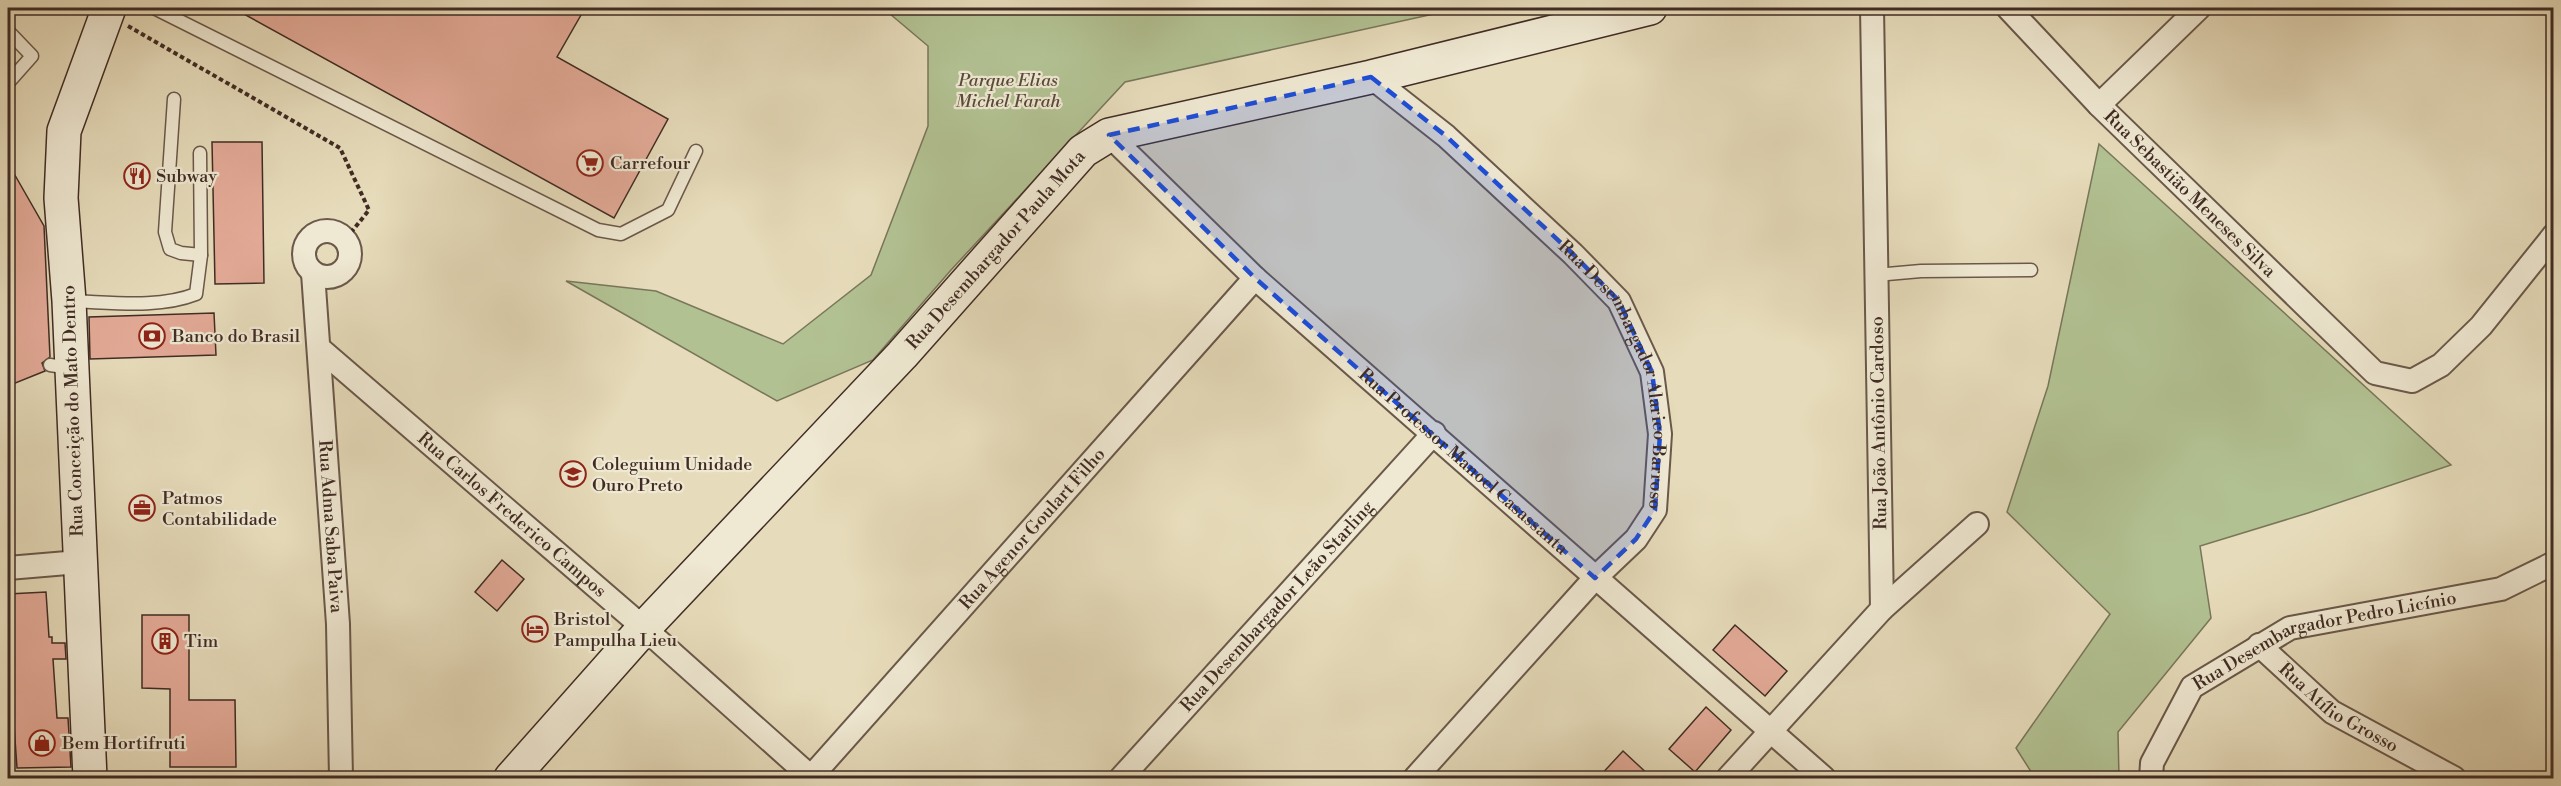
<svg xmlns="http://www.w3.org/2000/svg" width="2561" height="786" viewBox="0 0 2561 786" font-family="'Libre Bodoni',serif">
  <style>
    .green { fill: #b2c192; stroke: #79765b; stroke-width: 1.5 }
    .building { fill: #e3aa97; stroke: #402c24; stroke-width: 1.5 }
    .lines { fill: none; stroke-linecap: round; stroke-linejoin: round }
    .lane-casing { stroke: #6a584a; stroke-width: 15 }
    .street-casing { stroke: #6a584a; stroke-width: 26 }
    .secondary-casing { stroke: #402c24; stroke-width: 36 }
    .path { stroke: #402c24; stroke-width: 4; stroke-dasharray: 4.5 3; stroke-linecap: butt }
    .lane { stroke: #efe8d2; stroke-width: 12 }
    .street { stroke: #efe8d2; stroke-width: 22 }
    .secondary { stroke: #efe8d2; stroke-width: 33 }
    .marked { fill: #1d4ed8; fill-opacity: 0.2; stroke: #1d4ed8; stroke-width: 4.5; stroke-dasharray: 12 8; stroke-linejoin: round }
    .labels { text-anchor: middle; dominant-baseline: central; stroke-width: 4.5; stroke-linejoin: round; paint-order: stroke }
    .park-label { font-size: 18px; font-style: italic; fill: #574a3a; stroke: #efe8d2 }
    .poi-label { font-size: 18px; fill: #402c24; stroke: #efe8d2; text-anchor: start }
    .street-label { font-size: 18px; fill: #402c24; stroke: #efe8d2 }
  </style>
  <rect width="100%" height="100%" fill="#e6dbba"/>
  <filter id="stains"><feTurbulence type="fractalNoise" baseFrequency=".00333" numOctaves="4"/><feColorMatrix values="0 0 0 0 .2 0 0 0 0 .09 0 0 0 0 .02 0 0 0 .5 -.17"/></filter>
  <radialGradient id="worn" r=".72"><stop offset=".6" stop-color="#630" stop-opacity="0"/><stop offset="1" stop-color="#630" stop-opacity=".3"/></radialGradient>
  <g class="green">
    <polygon points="883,8 1461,8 1125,82 951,270 873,360 777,401 566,281 656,291 783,344 871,275 928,126 928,46"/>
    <polygon points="2099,144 2451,465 2308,513 2200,546 2211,618 2118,732 2119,778 2035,778 2016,748 2110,614 2007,512 2048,386"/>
  </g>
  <g class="building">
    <polygon points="233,8 585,8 557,57 668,119 614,218"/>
    <polygon points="212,142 262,142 264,283 215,284"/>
    <polygon points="8,163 44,226 50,357 42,363 45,371 8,386"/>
    <polygon points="214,313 216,355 90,359 89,317"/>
    <polygon points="502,560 524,579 497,611 475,592"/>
    <polygon points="46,592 49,637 52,637 52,643 65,643 66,659 53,659 57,718 68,718 71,767 17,768 8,639 8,594"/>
    <polygon points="142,615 189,615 189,700 235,700 236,767 170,767 170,689 142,688"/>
    <polygon points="1735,625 1787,671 1765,696 1713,650"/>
    <polygon points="1706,707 1731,730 1695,772 1669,749"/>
    <polygon points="1623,751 1652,778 1598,778"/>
  </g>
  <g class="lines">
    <g class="lane-casing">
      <g id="lane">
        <polyline points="154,8 598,230 621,234 668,210 696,151"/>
        <polyline points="8,31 32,56 8,83"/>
        <polyline points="174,99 165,232 170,249 181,253 201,255"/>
        <polyline points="1876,275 1921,271 2031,270"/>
        <path d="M 69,301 C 110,302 158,309 196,294 L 201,255 L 200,153"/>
        <polyline points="50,365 70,368"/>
      </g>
    </g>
    <g class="street-casing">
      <g id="street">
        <path id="s1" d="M 2008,8 L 2099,105 L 2375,373 L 2412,381 L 2441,365 L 2481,326 L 2554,235"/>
        <path id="s2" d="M 1371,77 L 1446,136 L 1573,254 L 1619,301 L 1652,372 L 1660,434 L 1655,510 L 1636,539 L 1595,578 L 1415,778"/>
        <polyline points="2099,105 2199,8"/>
        <path id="s3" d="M 1109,135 L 1255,278 L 1824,778"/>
        <circle cx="327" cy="254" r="23"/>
        <path id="s4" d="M 313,273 L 338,624 L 341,778"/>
        <path id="s5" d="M 319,348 L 644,628 L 812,778"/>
        <polyline points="8,568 79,562"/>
        <polyline points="1882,609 1977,524"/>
        <path id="s6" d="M 2259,645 L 2332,712 L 2454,778"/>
        <path id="s7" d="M 810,778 L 1255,278"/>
        <path id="s8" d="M 1121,778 L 1434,433"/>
        <polyline points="1728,778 1882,609 1872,8"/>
        <path id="s9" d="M 2151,778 L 2152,763 L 2192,687 L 2290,628 L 2501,589 L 2554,563"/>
      </g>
    </g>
    <g class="secondary-casing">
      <g id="secondary">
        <polyline points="90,778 69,301 61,198 64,131 109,8"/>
        <path id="s10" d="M 511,778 L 644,628 L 902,355 L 1083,151 L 1109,135 L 1371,77 L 1650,8"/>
      </g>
    </g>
    <polyline class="path" points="128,26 340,148 369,210 345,240"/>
    <use href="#lane" class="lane"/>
    <use href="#street" class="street"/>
    <use href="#secondary" class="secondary"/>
  </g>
  <path class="marked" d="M 1371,77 L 1446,136 L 1573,254 L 1619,301 L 1652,372 L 1660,434 L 1655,510 L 1636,539 L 1595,578 L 1255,278 L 1109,135 Z"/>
  <defs>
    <g id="supermarket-ring" transform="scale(1.35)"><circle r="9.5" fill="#efe8d2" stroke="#8f2418" stroke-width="1.5"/><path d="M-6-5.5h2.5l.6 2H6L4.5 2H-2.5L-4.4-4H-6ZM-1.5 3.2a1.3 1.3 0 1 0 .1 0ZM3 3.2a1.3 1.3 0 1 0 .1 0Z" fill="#8f2418"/></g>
    <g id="restaurant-ring" transform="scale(1.35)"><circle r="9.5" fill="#efe8d2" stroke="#8f2418" stroke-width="1.5"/><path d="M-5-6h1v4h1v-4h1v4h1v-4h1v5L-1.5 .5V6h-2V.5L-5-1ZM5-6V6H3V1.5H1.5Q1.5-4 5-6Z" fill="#8f2418"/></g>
    <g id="bank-ring" transform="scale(1.35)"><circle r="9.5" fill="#efe8d2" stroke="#8f2418" stroke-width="1.5"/><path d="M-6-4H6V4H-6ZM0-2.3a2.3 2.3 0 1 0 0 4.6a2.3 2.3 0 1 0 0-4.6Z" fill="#8f2418"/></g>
    <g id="school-ring" transform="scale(1.35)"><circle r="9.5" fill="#efe8d2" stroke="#8f2418" stroke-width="1.5"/><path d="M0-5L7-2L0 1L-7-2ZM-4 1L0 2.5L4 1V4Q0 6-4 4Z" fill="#8f2418"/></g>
    <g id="office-ring" transform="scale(1.35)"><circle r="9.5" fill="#efe8d2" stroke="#8f2418" stroke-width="1.5"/><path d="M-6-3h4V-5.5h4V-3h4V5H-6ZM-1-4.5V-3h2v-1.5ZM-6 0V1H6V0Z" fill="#8f2418"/></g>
    <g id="hotel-ring" transform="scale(1.35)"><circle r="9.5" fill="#efe8d2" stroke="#8f2418" stroke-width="1.5"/><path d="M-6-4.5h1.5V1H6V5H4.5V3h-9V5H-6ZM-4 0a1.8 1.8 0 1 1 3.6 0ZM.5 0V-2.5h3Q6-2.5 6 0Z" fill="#8f2418"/></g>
    <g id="building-ring" transform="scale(1.35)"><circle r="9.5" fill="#efe8d2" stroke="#8f2418" stroke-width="1.5"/><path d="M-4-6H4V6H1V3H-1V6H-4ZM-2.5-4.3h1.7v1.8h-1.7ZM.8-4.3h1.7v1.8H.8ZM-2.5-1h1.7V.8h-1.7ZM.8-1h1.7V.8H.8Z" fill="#8f2418"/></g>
    <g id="shop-ring" transform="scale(1.35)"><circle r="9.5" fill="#efe8d2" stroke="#8f2418" stroke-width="1.5"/><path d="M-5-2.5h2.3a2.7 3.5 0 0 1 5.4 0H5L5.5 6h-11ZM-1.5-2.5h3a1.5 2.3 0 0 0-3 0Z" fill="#8f2418"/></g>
  </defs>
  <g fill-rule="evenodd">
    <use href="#supermarket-ring" x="590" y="163"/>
    <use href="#restaurant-ring" x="137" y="176"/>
    <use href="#bank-ring" x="152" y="336"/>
    <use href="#school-ring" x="573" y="474"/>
    <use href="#office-ring" x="142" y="508"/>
    <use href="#hotel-ring" x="535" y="629"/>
    <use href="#building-ring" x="165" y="641"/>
    <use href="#shop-ring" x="42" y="743"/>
  </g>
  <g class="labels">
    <g class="park-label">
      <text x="1008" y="80">Parque Elias<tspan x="1008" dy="21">Michel Farah</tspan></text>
    </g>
    <g class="poi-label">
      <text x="610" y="163">Carrefour</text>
      <text x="156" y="176">Subway</text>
      <text x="172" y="336">Banco do Brasil</text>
      <text x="592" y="464">Coleguium Unidade<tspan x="592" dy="21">Ouro Preto</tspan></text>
      <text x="162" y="498">Patmos<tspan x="162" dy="21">Contabilidade</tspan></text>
      <text x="554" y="619">Bristol<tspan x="554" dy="21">Pampulha Lieu</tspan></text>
      <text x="184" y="641">Tim</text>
      <text x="62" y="743">Bem Hortifruti</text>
    </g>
    <g class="street-label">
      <text stroke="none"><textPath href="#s1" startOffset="260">Rua Sebastião Meneses Silva</textPath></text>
      <text stroke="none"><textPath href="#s10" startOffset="717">Rua Desembargador Paula Mota</textPath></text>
      <text stroke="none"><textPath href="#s2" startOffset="402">Rua Desembargador Alarico Barroso</textPath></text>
      <text transform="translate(73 411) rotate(-92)">Rua Conceição do Mato Dentro</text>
      <text transform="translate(1879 423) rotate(-91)">Rua João Antônio Cardoso</text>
      <text stroke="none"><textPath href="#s3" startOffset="482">Rua Professor Manoel Casassanta</textPath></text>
      <text stroke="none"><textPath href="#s5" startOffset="255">Rua Carlos Frederico Campos</textPath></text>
      <text stroke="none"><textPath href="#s4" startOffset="254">Rua Adma Saba Paiva</textPath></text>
      <text stroke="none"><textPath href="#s7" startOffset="334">Rua Agenor Goulart Filho</textPath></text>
      <text stroke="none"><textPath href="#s8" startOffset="232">Rua Desembargador Leão Starling</textPath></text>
      <text stroke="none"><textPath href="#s9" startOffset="244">Rua Desembargador Pedro Licínio</textPath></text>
      <text stroke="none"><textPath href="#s6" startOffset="102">Rua Atílio Grosso</textPath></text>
    </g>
  </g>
  <rect width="2561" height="786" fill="none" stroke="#e6dbba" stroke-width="30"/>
  <rect x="9" y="9" width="2543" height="768" fill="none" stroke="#402c24" stroke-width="3"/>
  <rect x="15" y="15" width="2531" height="756" fill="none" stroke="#402c24" stroke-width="1.5"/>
  <rect width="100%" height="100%" filter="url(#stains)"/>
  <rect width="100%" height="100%" fill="url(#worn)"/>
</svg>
